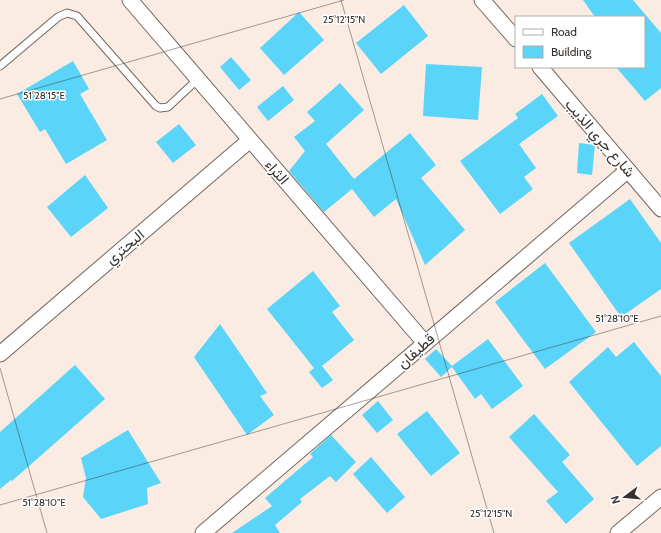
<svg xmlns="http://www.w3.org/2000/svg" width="661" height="533" viewBox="0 0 661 533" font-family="Cabin,Vazirmatn,sans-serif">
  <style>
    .building { fill: #5ad4f8 }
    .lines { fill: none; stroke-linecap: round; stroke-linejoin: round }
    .lane-casing { stroke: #72675e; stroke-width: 9 }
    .street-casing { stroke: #72675e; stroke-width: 17 }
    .lane { stroke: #fff; stroke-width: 7 }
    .street { stroke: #fff; stroke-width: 15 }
    .ticks { fill: none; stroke: #36312d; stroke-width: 1; stroke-opacity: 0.45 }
    .labels { text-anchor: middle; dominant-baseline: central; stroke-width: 3; stroke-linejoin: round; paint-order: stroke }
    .street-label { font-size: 15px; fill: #36312d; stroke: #fff }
    .ticks-label { font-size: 10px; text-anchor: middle; fill: #36312d; stroke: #fff; stroke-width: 3; stroke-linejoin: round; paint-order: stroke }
  </style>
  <rect width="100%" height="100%" fill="#faece3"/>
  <g class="building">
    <polygon points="583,0 633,0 661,33 661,88 645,101 616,67 644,67 644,17 595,17"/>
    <polygon points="404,5 428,36 381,74 356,43"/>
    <polygon points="299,12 324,40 284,75 260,48"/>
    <polygon points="231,57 251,80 239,90 220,67"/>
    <polygon points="73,61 89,89 80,94 107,140 66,164 45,129 40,132 17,94"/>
    <polygon points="426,64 482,67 478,120 423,116"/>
    <polygon points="340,83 364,110 326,144 354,179 410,133 436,165 421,178 465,230 425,265 396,199 374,217 352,189 324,212 289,171 305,151 294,137 315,121 307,112"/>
    <polygon points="283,86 294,100 268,121 257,107"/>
    <polygon points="542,94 558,116 519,144 536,168 524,177 533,189 500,214 460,161 518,118 515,114"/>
    <polygon points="179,124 196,145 173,163 156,142"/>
    <polygon points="579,143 595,145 592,175 577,173"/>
    <polygon points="85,175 108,208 71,237 47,207"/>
    <polygon points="630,199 661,243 661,289 621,317 569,243"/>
    <polygon points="545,263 596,332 545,369 495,302"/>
    <polygon points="313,271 340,306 332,312 354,340 322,366 333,380 322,388 309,372 314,368 267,309"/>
    <polygon points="220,324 267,393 260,396 274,415 247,435 194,357"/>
    <polygon points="488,339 523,386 492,409 481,394 475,399 452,367 441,377 425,359 436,349 452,366"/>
    <polygon points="634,342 661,376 661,446 637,466 569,382 608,347 616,357"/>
    <polygon points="75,365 105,399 12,481 11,480 0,489 0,432"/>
    <polygon points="378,401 393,420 377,433 362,415"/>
    <polygon points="427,411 460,453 431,476 397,434"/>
    <polygon points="534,414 570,455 562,462 594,499 566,524 546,501 558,492 509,437"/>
    <polygon points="128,430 161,483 147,488 148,504 101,519 83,497 86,478 81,458"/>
    <polygon points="331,435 356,462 336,482 330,476 300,499 302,502 275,525 280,533 232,533 272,506 265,498 313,457 310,454"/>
    <polygon points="371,457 405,497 387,513 353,474"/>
  </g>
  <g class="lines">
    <g class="lane-casing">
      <polyline id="lane" points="0,66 58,17 67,13 77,16 156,106 160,108 168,107 198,79"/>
    </g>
    <g class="street-casing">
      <g id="street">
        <polyline points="130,0 425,343"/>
        <polyline points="482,0 516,39"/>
        <polyline points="540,67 661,209"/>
        <polyline points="0,354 250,140"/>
        <polyline points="203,533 628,170"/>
        <polyline points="618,533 661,497"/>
      </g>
    </g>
    <use href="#lane" class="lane"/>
    <use href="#street" class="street"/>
  </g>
  <path class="ticks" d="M 341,0 L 494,533M 0,99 L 344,0M 0,368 L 47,533M 0,505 L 661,316"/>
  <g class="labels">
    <g class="street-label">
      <text transform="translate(600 138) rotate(49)">شارع جري الذيب</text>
      <text transform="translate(277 172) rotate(49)">الثراء</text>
      <text transform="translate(125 247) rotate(-40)">البحتري</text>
      <text transform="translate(416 351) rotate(-41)">قطيفان</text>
    </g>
  </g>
  <g class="ticks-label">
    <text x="344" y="23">25°12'15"N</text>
    <text x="44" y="99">51°28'15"E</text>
    <text x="617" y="322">51°28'10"E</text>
    <text x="44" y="506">51°28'10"E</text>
    <text x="491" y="517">25°12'15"N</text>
  </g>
  <rect x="515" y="16" width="130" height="52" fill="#ffffff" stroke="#afadab"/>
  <rect x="523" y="29" width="20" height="6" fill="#ffffff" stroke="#afadab"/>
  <text x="551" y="36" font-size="12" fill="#36312d">Road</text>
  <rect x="523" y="46" width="20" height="12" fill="#5ad4f8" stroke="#afadab"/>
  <text x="551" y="56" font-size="12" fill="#36312d">Building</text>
  <g transform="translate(625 497) rotate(254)" stroke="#ffffff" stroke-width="3" paint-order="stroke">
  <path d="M0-3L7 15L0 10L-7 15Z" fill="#36312d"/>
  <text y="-6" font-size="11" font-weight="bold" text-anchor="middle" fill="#36312d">N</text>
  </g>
</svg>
